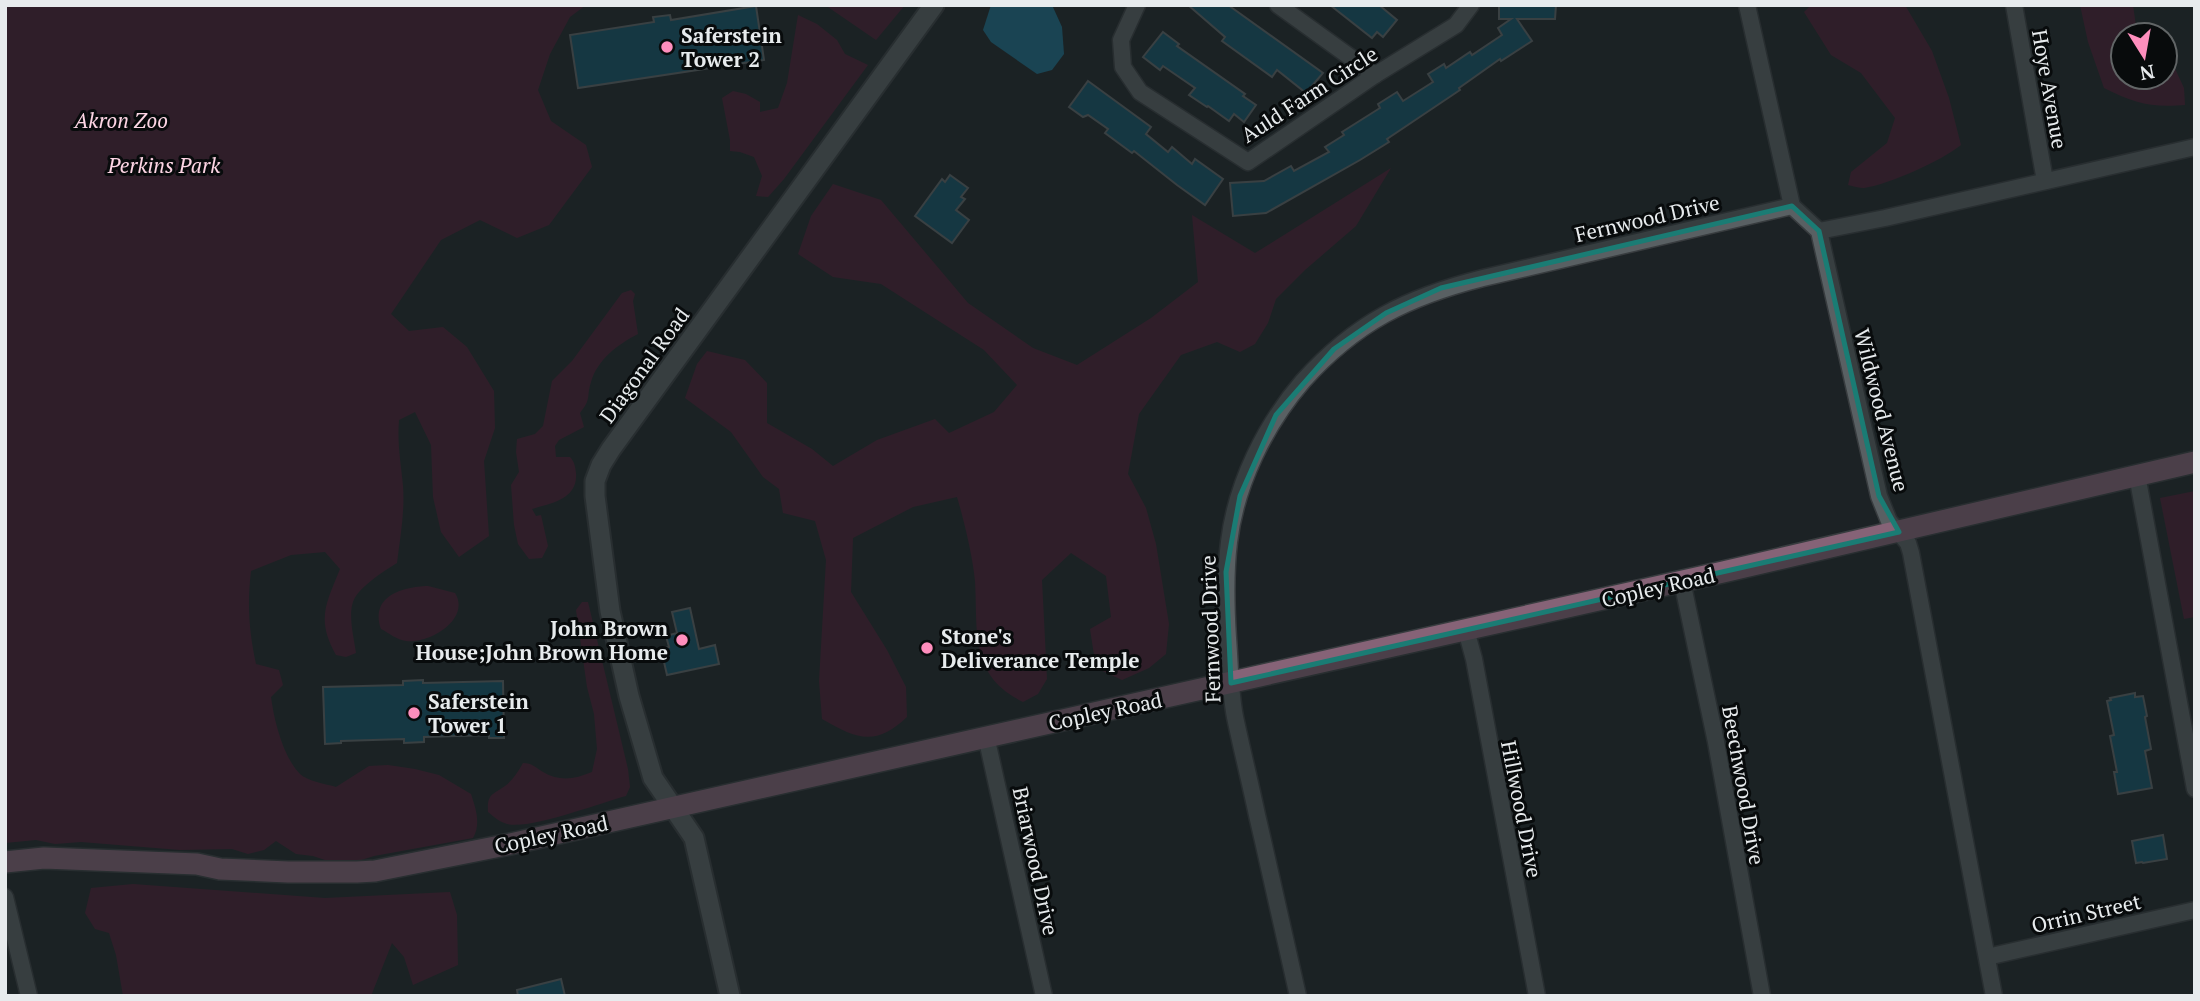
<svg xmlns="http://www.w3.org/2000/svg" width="2200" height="1001" viewBox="0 0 2200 1001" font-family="'PT Serif',serif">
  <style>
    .green { fill: #481a2f }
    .water { fill: #196e8c }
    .building { fill: #0f5067; stroke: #5d6467; stroke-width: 2 }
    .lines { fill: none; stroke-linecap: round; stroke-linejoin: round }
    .minor-casing { stroke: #383c3f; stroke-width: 19 }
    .tertiary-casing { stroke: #383c3f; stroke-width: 23 }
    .secondary-casing { stroke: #383c3f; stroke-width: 24 }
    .minor { stroke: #596063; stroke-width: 16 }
    .tertiary { stroke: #596063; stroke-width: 19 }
    .secondary { stroke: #866377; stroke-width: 21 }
    .marked { fill: none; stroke: #1a7c74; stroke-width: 5; stroke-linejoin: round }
    .poi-dot { fill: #fe8ebd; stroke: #080b0c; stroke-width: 2.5 }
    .labels { text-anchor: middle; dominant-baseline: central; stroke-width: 6; stroke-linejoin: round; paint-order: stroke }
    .poi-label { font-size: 21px; font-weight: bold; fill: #e7ebed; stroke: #080b0c; text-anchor: start }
    .street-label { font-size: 21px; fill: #e7ebed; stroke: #080b0c }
    .park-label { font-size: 21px; font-style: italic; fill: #fdd5e4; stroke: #080b0c }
  </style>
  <rect width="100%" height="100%" fill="#1c2225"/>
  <g class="green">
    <path d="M 5,5 L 586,5 L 570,17 L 550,54 L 538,90 L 551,121 L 586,145 L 592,167 L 549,225 L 517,238 L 480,220 L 441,240 L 391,314 L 409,331 L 443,327 L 467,347 L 494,391 L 495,428 L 484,461 L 489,536 L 459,557 L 441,532 L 433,497 L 431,445 L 415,412 L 399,420 C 397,444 401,463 403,486 C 405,512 400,538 397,563 C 384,571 364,584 356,596 C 346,610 354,637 356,653 L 346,657 L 336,655 C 316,619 326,604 340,569 L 325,552 L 291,555 L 251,571 C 247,605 249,631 256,664 L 279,670 L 283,685 L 271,697 C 274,720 283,757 300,774 C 307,781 326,784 336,787 L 369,766 L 388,765 L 415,769 L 439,775 L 471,794 C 476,809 481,824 473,838 L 374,856 L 355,862 L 334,863 L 313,856 L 296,854 L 276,841 L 264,850 L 248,854 L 232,849 L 180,850 L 81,842 L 55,844 L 36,840 L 5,843 Z"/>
    <polygon points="825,5 905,5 876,40"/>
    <path d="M 1811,5 L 1905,5 L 1932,51 L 1949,98 L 1961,145 C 1941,161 1890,184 1864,188 C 1859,188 1853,186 1848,185 L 1851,172 L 1887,143 L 1895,118 L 1861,73 L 1831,55 L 1804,12 Z"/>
    <path d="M 2080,5 L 2133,5 L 2136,26 L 2148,35 L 2123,35 L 2123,77 L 2165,77 L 2165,47 L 2184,88 L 2185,105 C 2151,108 2134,103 2104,88 L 2088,42 Z"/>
    <polygon points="798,15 817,24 837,40 845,54 868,65 784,179 768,197 756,196 762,176 754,157 740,152 730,151 730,140 722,98 733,91 746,94 760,102 760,112 778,108 787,83"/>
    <path d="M 1391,168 L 1356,226 L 1305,270 L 1276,299 L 1268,323 L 1255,344 L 1240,352 L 1217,342 L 1181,355 L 1139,414 L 1128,474 L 1146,508 L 1156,544 L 1169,624 L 1166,654 L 1149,668 L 1122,680 L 1096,668 L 1090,629 L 1111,617 L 1106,576 L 1071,553 L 1042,580 L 1047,679 L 1038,694 L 1023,702 C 969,675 978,633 975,581 C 973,558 964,520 957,497 L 913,507 L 853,538 L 851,592 L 887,650 L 906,687 L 907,717 C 875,747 857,739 822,719 L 819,681 L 826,560 L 815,521 L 783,513 L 779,489 L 763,477 L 731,432 L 685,398 L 697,364 L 707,351 L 745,360 L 767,383 L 767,423 L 812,449 L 833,466 L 877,440 L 935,419 L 949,433 L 994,412 L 1017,385 L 984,350 L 881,284 L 833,277 L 798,254 L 811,216 L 833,184 L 881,200 L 968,303 L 1033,348 L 1077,365 L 1151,318 L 1198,282 L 1192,215 L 1255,253 Z"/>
    <path d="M 631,290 L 635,294 L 633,301 L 638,334 C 618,344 597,360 591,382 C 586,398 592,398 580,413 L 584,427 L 559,440 L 555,446 L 556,457 L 570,457 C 575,463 575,466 576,473 C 578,499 552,503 532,509 L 536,516 L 541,515 L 548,546 L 542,558 L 529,559 L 518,544 L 514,525 L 511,485 L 519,472 L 516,452 L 517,439 L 535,434 L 543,426 L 552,381 L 572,361 L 622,293 Z"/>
    <polygon points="2195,491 2195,617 2184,619 2160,498"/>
    <path d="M 428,586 L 455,593 C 471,619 430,644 406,641 C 397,640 389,633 381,629 C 370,596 402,587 428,586 Z"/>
    <path d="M 582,602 L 588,602 L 628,769 L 630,787 L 626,796 C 600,803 529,830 507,824 C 500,822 494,817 488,812 C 487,794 492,795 505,786 C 513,780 518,772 523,763 C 532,763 535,767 543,772 C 560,782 575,779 592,772 L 597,749 L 594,714 L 587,687 L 576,610 Z"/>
    <polygon points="133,884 325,898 450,892 457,915 458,965 413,985 404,957 392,943 371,996 123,996 116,955 109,933 95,929 85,913 91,888"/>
  </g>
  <polygon class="water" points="991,5 1052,5 1062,27 1064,54 1052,70 1037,74 991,42 983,30"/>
  <g class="building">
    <polygon points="1188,5 1228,5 1323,73 1306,93 1277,70 1272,77 1222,41 1225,37"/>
    <polygon points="1330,5 1379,5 1397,20 1383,37 1377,32 1372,38"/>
    <polygon points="1499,5 1556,5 1555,19 1517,19 1532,41 1501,61 1500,59 1459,88 1460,90 1387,139 1389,142 1360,160 1266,213 1233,216 1230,183 1264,181 1291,166 1294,171 1329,152 1325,147 1344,135 1342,132 1380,108 1378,104 1397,92 1403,101 1433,82 1428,74 1444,64 1446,68 1470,52 1472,55 1502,35 1498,28 1511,19 1499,19"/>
    <polygon points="756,6 764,60 578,88 570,35 654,22 653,17 670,15 671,20"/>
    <polygon points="1163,32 1179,44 1177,46 1245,94 1243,96 1256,105 1244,122 1234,114 1229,121 1208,106 1207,107 1189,95 1195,88 1163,66 1160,70 1143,57"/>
    <polygon points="1088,81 1151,127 1146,134 1168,152 1172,147 1192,164 1195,159 1223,179 1205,205 1177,185 1134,151 1132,153 1105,133 1108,129 1088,115 1083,117 1069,107"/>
    <polygon points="950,175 968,188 961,197 965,199 956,210 969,220 952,243 915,216 942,179 945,182"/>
    <polygon points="690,608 699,649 715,645 719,664 667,675 661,649 669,647 666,636 677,633 672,612"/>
    <polygon points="423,680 423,683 503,681 504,738 489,738 489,735 424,737 424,742 404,743 404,739 341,741 341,743 325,744 323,687 403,685 403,681"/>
    <polygon points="2135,693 2135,697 2143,696 2147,716 2145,717 2151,749 2145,751 2152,788 2118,794 2114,772 2117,772 2110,736 2114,735 2107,701 2111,700 2110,698"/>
    <polygon points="2163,835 2167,859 2143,863 2142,862 2136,863 2132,841"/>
    <polygon points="561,979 565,996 518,996 517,990"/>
  </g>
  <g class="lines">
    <g class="minor-casing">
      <g id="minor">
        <polyline points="1137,5 1121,40 1123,67 1140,92 1248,162 1375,75 1456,25 1471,5"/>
        <polyline points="1278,5 1375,75"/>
        <polyline points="1747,5 1792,206 1819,231 1879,496 1889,521 1908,543 1911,553 1994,996"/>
        <polyline points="2014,5 2045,181"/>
        <polyline points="1819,231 1885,218 2195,147"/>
        <polyline points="2137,475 2195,789"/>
        <polyline points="1682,581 1716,742 1762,996"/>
        <polyline points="1466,630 1474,659 1537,996"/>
        <polyline points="986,736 1044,996"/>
        <polyline points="5,897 29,996"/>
        <polyline points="1987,957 2195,910"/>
        <path d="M 1298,996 C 1284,935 1271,875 1257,815 C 1250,782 1242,750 1235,717 C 1230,691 1230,664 1228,638 C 1226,606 1225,574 1229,542 C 1236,484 1265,425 1303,381 C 1356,322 1408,297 1483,278 L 1792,206"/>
      </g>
    </g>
    <g class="tertiary-casing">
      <polyline id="tertiary" points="730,996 694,838 653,778 629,696 610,611 595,496 595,481 601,465 611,449 934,5"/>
    </g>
    <g class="secondary-casing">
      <polyline id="secondary" points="5,862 44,858 197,864 220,869 288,872 357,872 375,871 510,844 1723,572 2195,462"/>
    </g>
    <use href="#minor" class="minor"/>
    <use href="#tertiary" class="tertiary"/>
    <use href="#secondary" class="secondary"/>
  </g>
  <path d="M0 0H2200V1001H0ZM 1792,206 L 1819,231 L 1879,496 L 1899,532 L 1231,683 L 1226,572 L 1240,496 L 1276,415 L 1334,349 L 1386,313 L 1441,288 Z" fill="#1c2225" fill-opacity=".55" fill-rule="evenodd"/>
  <path class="marked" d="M 1792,206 L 1819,231 L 1879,496 L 1899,532 L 1231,683 L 1226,572 L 1240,496 L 1276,415 L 1334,349 L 1386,313 L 1441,288 Z"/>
  <g class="poi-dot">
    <circle cx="667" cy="47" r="7"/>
    <circle cx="682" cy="640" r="7"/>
    <circle cx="927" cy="648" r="7"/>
    <circle cx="414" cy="713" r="7"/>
  </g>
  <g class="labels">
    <g class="poi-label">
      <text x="681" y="35">Saferstein<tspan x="681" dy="24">Tower 2</tspan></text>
      <text x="668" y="628" text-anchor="end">John Brown<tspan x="668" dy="24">House;John Brown Home</tspan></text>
      <text x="941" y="636">Stone's<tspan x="941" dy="24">Deliverance Temple</tspan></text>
      <text x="428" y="701">Saferstein<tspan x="428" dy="24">Tower 1</tspan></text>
    </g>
    <g class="street-label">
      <text transform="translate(2050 89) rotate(80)">Hoye Avenue</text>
      <text transform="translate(1309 94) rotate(-33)">Auld Farm Circle</text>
      <text transform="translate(1647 218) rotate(-13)">Fernwood Drive</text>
      <text transform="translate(644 365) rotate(-54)">Diagonal Road</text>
      <text transform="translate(1882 410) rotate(76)">Wildwood Avenue</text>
      <text transform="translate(1658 587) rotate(-13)">Copley Road</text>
      <text transform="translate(1210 629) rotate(-92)">Fernwood Drive</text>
      <text transform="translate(1105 711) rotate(-12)">Copley Road</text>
      <text transform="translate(1744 785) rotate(80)">Beechwood Drive</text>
      <text transform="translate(1522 809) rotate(79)">Hillwood Drive</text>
      <text transform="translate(551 834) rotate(-12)">Copley Road</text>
      <text transform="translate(1036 861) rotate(78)">Briarwood Drive</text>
      <text transform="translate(2086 913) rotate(-13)">Orrin Street</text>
    </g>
    <g class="park-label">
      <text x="121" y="120">Akron Zoo</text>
      <text x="164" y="165">Perkins Park</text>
    </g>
  </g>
  <rect width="2200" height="1001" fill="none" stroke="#e7ebed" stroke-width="14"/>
  <g transform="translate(2144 56) rotate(169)"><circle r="33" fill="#080b0c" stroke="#616566" stroke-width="2"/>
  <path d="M0-5L12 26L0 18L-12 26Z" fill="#fe8ebd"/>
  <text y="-10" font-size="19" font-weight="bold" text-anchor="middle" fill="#e7ebed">N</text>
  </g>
</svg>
